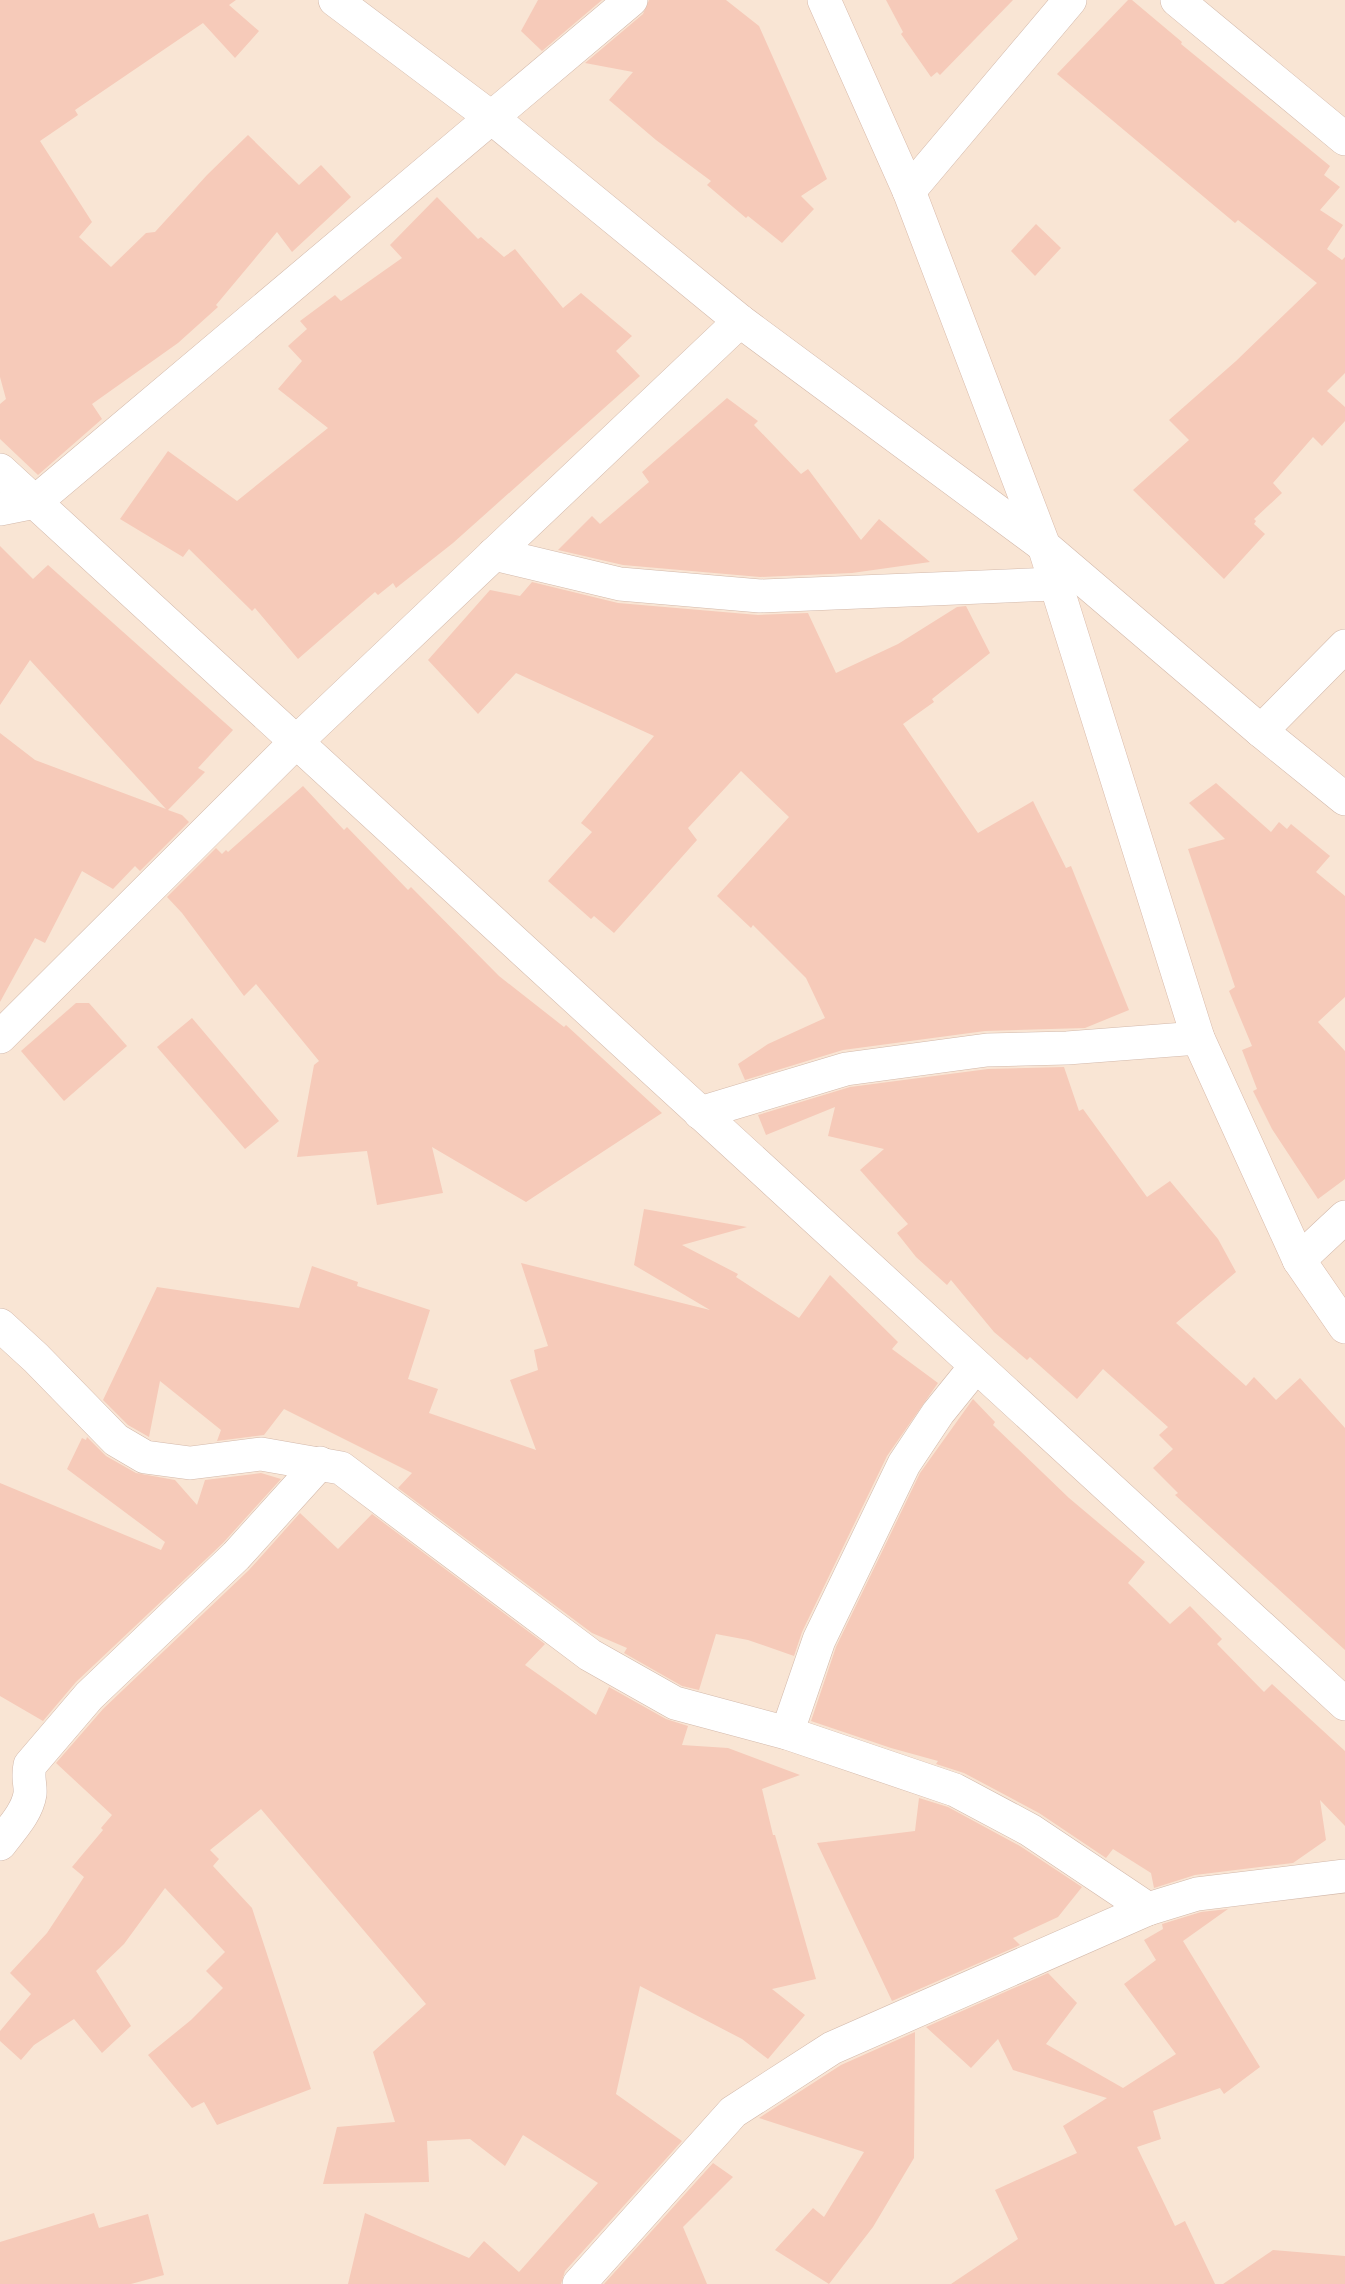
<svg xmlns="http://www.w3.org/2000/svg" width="1345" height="2284" viewBox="0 0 1345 2284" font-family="Ubuntu,sans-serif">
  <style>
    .residential { fill: #f9e5d4 }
    .building { fill: #f6cab9 }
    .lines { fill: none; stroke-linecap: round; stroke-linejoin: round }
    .street-casing { stroke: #d3b9ab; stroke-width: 34 }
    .secondary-casing { stroke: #d9baaa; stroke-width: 34 }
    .street { stroke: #fff; stroke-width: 33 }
    .secondary { stroke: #fff; stroke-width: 33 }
  </style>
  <rect width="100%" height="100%" fill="#fef1e4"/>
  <rect class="residential" x="0" y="0" width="1345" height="2284"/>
  <g class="building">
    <polygon points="0,0 236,0 229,5 259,31 235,58 203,23 75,110 78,115 40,141 92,222 79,237 111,267 146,233 155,232 207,175 248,135 299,185 321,165 351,197 292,252 277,232 216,305 218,307 178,343 92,404 102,419 38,475 0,439 0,404 6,399 0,377"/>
    <polygon points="538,0 602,0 542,51 521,31"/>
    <polygon points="649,0 726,0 759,26 827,179 801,196 814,209 782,243 748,216 746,218 707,185 711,181 656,140 609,100 633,72 585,63 643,14"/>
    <polygon points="886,0 1013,0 940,75 937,72 931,77 901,34 903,32"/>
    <polygon points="1128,0 1132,0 1182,42 1181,44 1330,166 1324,175 1340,187 1320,210 1343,225 1327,249 1342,260 1345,257 1345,373 1327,391 1345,407 1345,421 1322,446 1313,437 1273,483 1282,493 1254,519 1256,521 1254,524 1265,534 1224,579 1133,490 1189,440 1169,420 1236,361 1317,283 1238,220 1235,223 1057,74"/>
    <polygon points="437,197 478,239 481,237 504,257 515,249 563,308 581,293 632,336 616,351 640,376 453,543 396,588 393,583 378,595 375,592 298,659 255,608 252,611 189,549 183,557 120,519 168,451 237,501 328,428 278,389 302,361 288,346 307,329 300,321 335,295 341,301 402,258 390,245"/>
    <polygon points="1036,224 1061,248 1035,276 1011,251"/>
    <polygon points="727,398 758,421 754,425 801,474 808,469 861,540 879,519 930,562 852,573 760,577 623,565 558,550 592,516 600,524 649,482 642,472"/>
    <polygon points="0,546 33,579 48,565 233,730 198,768 205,772 168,810 182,815 189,822 140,871 135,866 113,889 82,871 45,943 35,938 0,1002 0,733 35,760 166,809 30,660 0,705"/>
    <polygon points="532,582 618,603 758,615 808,613 836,673 898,644 957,607 966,606 990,653 932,699 934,702 903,724 978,833 1033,801 1066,868 1071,866 1129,1010 1085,1028 985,1031 843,1050 745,1080 738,1064 768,1044 825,1018 806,978 753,925 751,928 717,896 789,817 741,771 688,828 697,840 614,933 594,916 591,919 548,881 592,832 581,823 654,736 516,673 478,714 428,660 490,590 520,596"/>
    <polygon points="1216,783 1271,832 1279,822 1287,829 1291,824 1330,856 1316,872 1345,896 1345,997 1318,1022 1345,1051 1345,1179 1318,1199 1272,1129 1253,1091 1257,1089 1242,1050 1252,1046 1229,991 1235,987 1188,849 1225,839 1189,803"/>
    <polygon points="303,786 344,830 347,827 408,890 411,887 499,976 564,1027 566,1025 662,1113 526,1202 432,1147 443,1193 377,1205 367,1151 297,1157 314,1065 319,1061 256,984 244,996 182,913 167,897 216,848 222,854 226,850 228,852"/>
    <polygon points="76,1003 89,1003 127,1046 64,1101 21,1051"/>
    <polygon points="192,1018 279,1121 245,1149 157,1047"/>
    <polygon points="1064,1067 1079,1111 1083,1109 1147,1197 1170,1181 1218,1239 1236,1272 1176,1323 1246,1386 1254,1377 1276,1400 1300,1378 1345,1428 1345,1650 1175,1495 1178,1493 1153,1468 1173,1449 1159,1435 1168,1427 1103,1369 1077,1399 1030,1357 1027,1360 994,1332 951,1280 947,1285 916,1257 897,1233 908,1224 860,1170 884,1149 828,1136 835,1107 766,1135 758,1115 850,1087 988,1069"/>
    <polygon points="644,1209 747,1227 682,1245 738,1274 736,1277 799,1318 830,1275 898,1342 892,1349 938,1383 887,1456 802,1632 794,1656 748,1640 716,1634 699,1690 682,1686 624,1653 627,1648 592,1633 398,1488 412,1473 284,1409 264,1435 217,1441 221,1430 160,1381 149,1437 128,1425 103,1400 157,1287 299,1308 312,1266 358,1282 357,1286 430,1310 408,1379 438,1389 429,1413 536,1450 510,1380 538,1370 534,1350 548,1346 521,1263 710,1310 634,1265"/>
    <polygon points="973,1399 995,1422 993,1425 1069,1498 1145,1562 1128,1583 1170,1624 1190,1606 1222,1639 1217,1644 1264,1692 1272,1684 1345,1751 1345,1826 1320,1800 1326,1840 1293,1863 1195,1875 1154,1888 1151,1873 1113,1849 1106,1858 1039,1813 964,1773 936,1764 938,1761 891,1748 811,1721 836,1647 920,1473"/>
    <polygon points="87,1437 106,1456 136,1473 175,1480 197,1505 205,1480 261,1473 281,1479 223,1543 76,1682 43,1721 0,1696 0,1483 161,1550 165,1542 67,1469 82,1438 86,1440"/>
    <polygon points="300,1513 338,1549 372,1514 545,1644 525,1665 596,1715 609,1687 666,1719 688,1726 682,1745 728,1748 800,1775 762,1789 773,1835 775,1835 816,1979 772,1989 805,2015 768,2059 742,2039 640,1986 616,2094 682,2141 565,2271 561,2284 348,2284 365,2213 469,2258 484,2241 519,2272 598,2183 523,2135 505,2166 470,2139 427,2141 429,2182 323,2184 337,2127 395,2122 373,2052 426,2004 261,1809 210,1850 219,1859 213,1866 252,1908 311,2089 217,2125 204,2102 192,2108 148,2055 191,2020 223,1988 206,1971 225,1952 165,1888 124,1944 96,1971 131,2026 102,2053 74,2019 34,2045 21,2060 0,2041 0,2031 31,1994 10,1973 47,1933 84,1877 72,1867 103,1830 101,1828 112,1815 56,1763 103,1709 249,1570"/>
    <polygon points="919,1798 948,1807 1020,1846 1082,1887 1058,1917 1013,1938 1020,1945 892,2001 817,1843 915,1831"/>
    <polygon points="1228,1909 1183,1941 1260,2067 1224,2094 1220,2088 1153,2111 1161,2139 1137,2147 1175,2226 1185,2221 1215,2284 951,2284 1018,2239 995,2190 1077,2153 1063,2126 1107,2098 1013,2070 998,2039 971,2068 926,2027 1048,1973 1077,2003 1046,2044 1123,2088 1176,2054 1124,1984 1156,1960 1144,1940 1163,1929 1162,1924 1201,1912"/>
    <polygon points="915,2032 914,2158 873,2227 829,2284 775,2250 813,2208 824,2217 864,2152 759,2118 841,2065"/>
    <polygon points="713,2163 733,2177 683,2227 707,2284 604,2284"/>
    <polygon points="94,2213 99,2228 148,2214 164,2275 131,2284 0,2284 0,2242"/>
    <polygon points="1273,2250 1345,2256 1345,2284 1223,2284"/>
  </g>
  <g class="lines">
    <g class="street-casing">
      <g id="street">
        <polyline points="335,0 492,118 740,321 1044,546 1261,731 1345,799"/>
        <polyline points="1177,0 1345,139"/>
        <polyline points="909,191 1070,0"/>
        <polyline points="0,470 1345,1704"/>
        <polyline points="0,509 35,502 631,0"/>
        <polyline points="494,554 620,584 760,596 1054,584"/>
        <polyline points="1261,731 1345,646"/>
        <polyline points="0,1037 295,743 740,321"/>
        <polyline points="700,1113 846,1069 987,1050 1067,1048 1198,1038"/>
        <polyline points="1299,1260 1345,1217"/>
        <polyline points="0,1325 36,1358 116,1440 145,1457 190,1463 261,1454 341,1468 590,1655 675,1703 787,1733 955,1790 1030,1830 1148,1909"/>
        <polyline points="787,1733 819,1640 904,1464 938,1413 976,1366"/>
        <path d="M 0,1844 C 11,1829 27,1813 30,1794 C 31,1784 27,1779 30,1765 L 89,1696 L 236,1556 L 320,1463"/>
        <polyline points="579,2284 733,2112 832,2048 1148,1909 1197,1894 1345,1876"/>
      </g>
    </g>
    <g class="secondary-casing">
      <polyline id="secondary" points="824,0 909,191 1044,546 1198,1038 1299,1260 1345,1327"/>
    </g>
    <use href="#street" class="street"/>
    <use href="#secondary" class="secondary"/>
  </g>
</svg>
